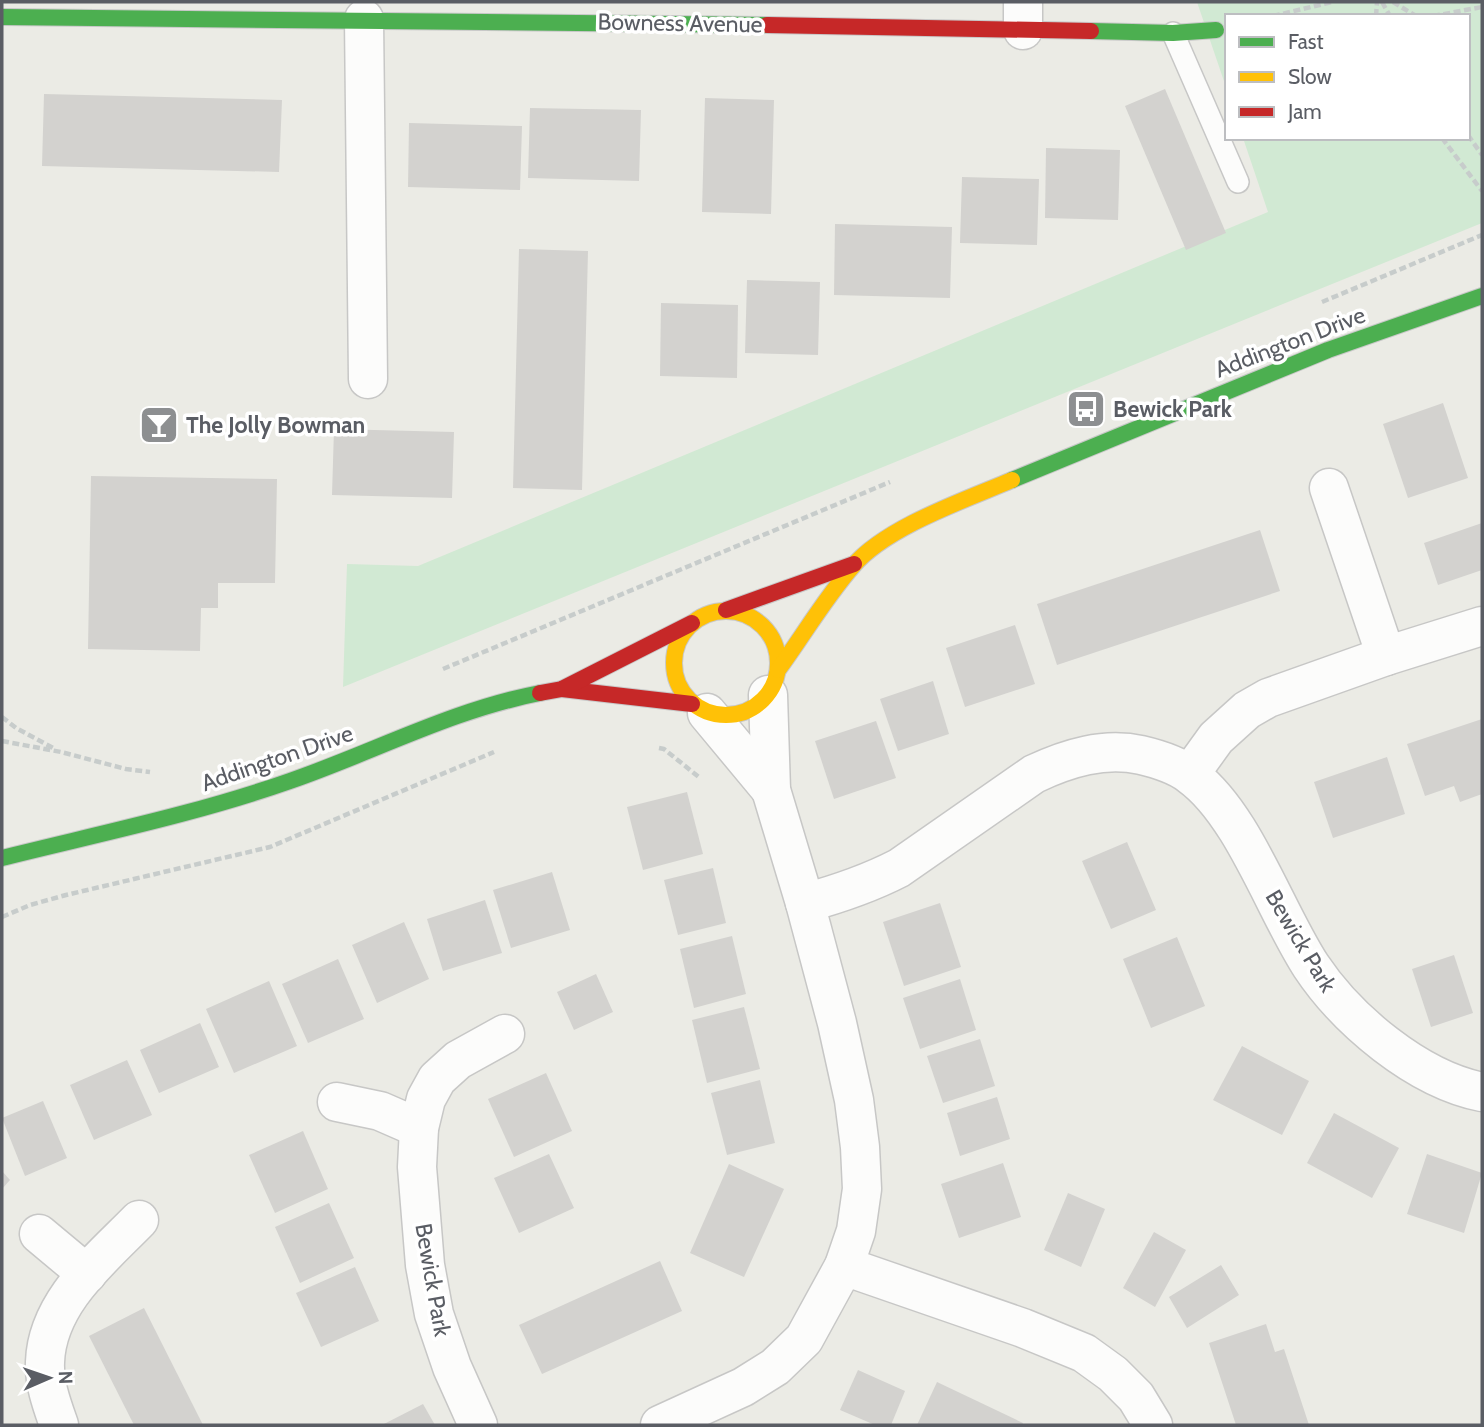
<svg xmlns="http://www.w3.org/2000/svg" width="1484" height="1427" viewBox="0 0 1484 1427" font-family="Cabin,sans-serif">
  <style>
    .green { fill: #d1e9d3 }
    .building { fill: #d3d2cf }
    .lines { fill: none; stroke-linecap: round; stroke-linejoin: round }
    .lane-casing { stroke: #c7c7c6; stroke-width: 24 }
    .street-casing { stroke: #c7c7c6; stroke-width: 41 }
    .fast-casing { stroke: #c8c8c8; stroke-width: 18 }
    .slow-casing { stroke: #c8c8c8; stroke-width: 18 }
    .jam-casing { stroke: #c8c8c8; stroke-width: 18 }
    .path { stroke: #c7cccb; stroke-width: 4.5; stroke-dasharray: 7 3.5; stroke-linecap: butt }
    .lane { stroke: #fcfcfb; stroke-width: 21 }
    .street { stroke: #fcfcfb; stroke-width: 38 }
    .fast { stroke: #4caf50; stroke-width: 16 }
    .slow { stroke: #ffc107; stroke-width: 16 }
    .jam { stroke: #c62828; stroke-width: 16 }
    .labels { text-anchor: middle; dominant-baseline: central; stroke-width: 7; stroke-linejoin: round; paint-order: stroke }
    .street-label { font-size: 23px; fill: #5a5d64; stroke: #fff }
    .poi-label { font-size: 23px; font-weight: bold; fill: #5a5d64; stroke: #fff; text-anchor: start }
  </style>
  <rect width="100%" height="100%" fill="#ebebe5"/>
  <polygon class="green" points="1197,2 1482,2 1482,223 343,687 347,564 418,566 1268,212 1243,138 1468,138 1468,16 1227,16 1227,90"/>
  <g class="building">
    <polygon points="1165,89 1226,233 1186,250 1125,106"/>
    <polygon points="44,94 282,100 279,172 42,166"/>
    <polygon points="705,98 774,100 771,214 702,212"/>
    <polygon points="530,108 641,110 639,181 528,178"/>
    <polygon points="409,123 522,126 520,190 408,187"/>
    <polygon points="1046,148 1120,150 1118,220 1045,218"/>
    <polygon points="962,177 1039,179 1037,245 960,243"/>
    <polygon points="835,224 952,227 950,298 834,295"/>
    <polygon points="519,249 588,251 582,490 513,488"/>
    <polygon points="747,280 820,282 818,355 745,353"/>
    <polygon points="661,303 738,305 737,378 660,376"/>
    <polygon points="1443,403 1468,478 1408,498 1383,424"/>
    <polygon points="334,429 454,432 452,498 332,495"/>
    <polygon points="91,476 277,479 275,583 218,583 218,608 201,608 200,651 88,649"/>
    <polygon points="1482,523 1482,570 1438,585 1424,543"/>
    <polygon points="1260,530 1280,591 1057,665 1037,604"/>
    <polygon points="1015,625 1035,684 965,707 946,648"/>
    <polygon points="933,681 949,734 898,751 880,699"/>
    <polygon points="1482,719 1482,794 1460,802 1454,786 1425,796 1407,744"/>
    <polygon points="876,721 896,778 834,799 815,741"/>
    <polygon points="1387,757 1405,814 1333,838 1314,782"/>
    <polygon points="687,792 703,854 643,870 627,807"/>
    <polygon points="1127,842 1156,910 1111,929 1082,861"/>
    <polygon points="713,868 726,923 678,935 664,880"/>
    <polygon points="552,872 570,930 511,948 493,890"/>
    <polygon points="485,900 502,953 443,971 427,919"/>
    <polygon points="940,903 961,967 904,986 883,922"/>
    <polygon points="404,922 429,979 377,1003 352,945"/>
    <polygon points="732,936 746,994 694,1008 680,949"/>
    <polygon points="1177,937 1205,1006 1151,1028 1123,959"/>
    <polygon points="1454,955 1473,1013 1431,1027 1412,969"/>
    <polygon points="338,959 364,1019 308,1043 282,984"/>
    <polygon points="596,974 613,1012 574,1030 557,992"/>
    <polygon points="960,979 976,1030 920,1049 903,998"/>
    <polygon points="269,981 297,1046 234,1073 206,1009"/>
    <polygon points="744,1007 760,1069 707,1083 692,1020"/>
    <polygon points="200,1023 219,1067 159,1093 140,1050"/>
    <polygon points="980,1039 995,1086 943,1103 927,1056"/>
    <polygon points="1242,1046 1309,1081 1282,1135 1213,1100"/>
    <polygon points="127,1060 152,1115 94,1140 70,1085"/>
    <polygon points="546,1073 572,1131 514,1157 488,1099"/>
    <polygon points="760,1080 775,1143 727,1155 711,1093"/>
    <polygon points="997,1097 1010,1139 960,1156 947,1113"/>
    <polygon points="43,1101 67,1158 25,1176 2,1118"/>
    <polygon points="1334,1113 1399,1148 1372,1198 1307,1163"/>
    <polygon points="303,1131 328,1189 275,1213 249,1155"/>
    <polygon points="549,1154 574,1208 519,1233 494,1178"/>
    <polygon points="1427,1154 1482,1173 1464,1233 1407,1214"/>
    <polygon points="1003,1163 1021,1217 959,1238 941,1184"/>
    <polygon points="729,1164 784,1189 744,1277 690,1253"/>
    <polygon points="2,1171 10,1180 2,1189"/>
    <polygon points="1068,1193 1105,1209 1081,1267 1044,1250"/>
    <polygon points="329,1203 354,1258 300,1283 275,1227"/>
    <polygon points="1154,1232 1186,1250 1155,1307 1123,1288"/>
    <polygon points="660,1261 682,1311 542,1374 519,1325"/>
    <polygon points="1221,1265 1239,1295 1187,1328 1169,1297"/>
    <polygon points="355,1267 379,1321 321,1347 296,1293"/>
    <polygon points="144,1308 203,1425 134,1425 89,1336"/>
    <polygon points="1266,1324 1275,1352 1284,1349 1309,1425 1236,1425 1209,1343"/>
    <polygon points="858,1370 905,1391 891,1425 875,1425 840,1410"/>
    <polygon points="937,1382 1023,1423 1022,1425 917,1425"/>
    <polygon points="423,1404 435,1425 382,1425"/>
  </g>
  <g class="lines">
    <g class="lane-casing">
      <polyline id="lane" points="1173,33 1238,182"/>
    </g>
    <g class="street-casing">
      <g id="street">
        <polyline points="364,19 368,379"/>
        <polyline points="1023,30 1023,2"/>
        <polyline points="1329,488 1386,656"/>
        <polyline points="707,713 771,790"/>
        <polyline points="1190,774 1216,738 1247,710 1268,698 1386,656 1482,626"/>
        <path d="M 805,903 C 838,894 868,884 899,868 L 1034,774 C 1068,758 1104,747 1141,755 C 1158,759 1177,765 1190,775 C 1243,813 1275,911 1311,966 C 1347,1020 1417,1079 1482,1092"/>
        <polyline points="337,1102 380,1111 419,1128"/>
        <polyline points="39,1234 87,1274"/>
        <polyline points="844,1266 1023,1328 1084,1353 1113,1374 1136,1397 1153,1425"/>
        <path d="M 59,1425 C 52,1405 44,1384 45,1362 C 47,1302 101,1259 139,1220"/>
        <polyline points="478,1425 452,1367 434,1314 425,1265 417,1167 419,1128 426,1099 437,1079 458,1060 505,1034"/>
        <polyline points="660,1425 743,1387 775,1367 804,1339 844,1266 856,1231 862,1189 860,1147 854,1100 837,1023 805,903 771,790 768,695"/>
      </g>
    </g>
    <g class="fast-casing">
      <g id="fast">
        <polyline points="2,17 767,25"/>
        <polyline points="1091,31 1173,33 1216,30"/>
        <polyline points="1012,480 1328,350 1482,296"/>
        <path d="M 2,858 C 98,834 196,814 290,781 C 374,752 452,710 540,693"/>
      </g>
    </g>
    <g class="slow-casing">
      <g id="slow">
        <circle cx="726" cy="663" r="52"/>
        <path d="M 778,670 C 803,636 825,598 853,566 C 886,527 965,500 1012,480"/>
      </g>
    </g>
    <g class="jam-casing">
      <g id="jam">
        <polyline points="767,25 1091,31"/>
        <polyline points="726,610 854,564"/>
        <polyline points="562,689 692,704"/>
        <polyline points="540,693 562,689 692,623"/>
      </g>
    </g>
    <g class="path">
      <polyline points="1382,2 1390,16"/>
      <polyline points="1393,2 1416,16"/>
      <polyline points="1273,16 1332,2"/>
      <polyline points="1376,16 1377,2"/>
      <polyline points="1433,16 1482,7"/>
      <polyline points="1468,135 1482,155"/>
      <polyline points="1442,138 1482,191"/>
      <polyline points="1322,302 1482,235"/>
      <polyline points="443,669 890,482"/>
      <polyline points="2,717 16,728 55,749"/>
      <polyline points="2,741 61,752 126,769 150,772"/>
      <polyline points="659,748 664,749 700,778"/>
      <polyline points="2,917 30,905 66,895 270,847 494,752"/>
    </g>
    <use href="#lane" class="lane"/>
    <use href="#street" class="street"/>
    <use href="#fast" class="fast"/>
    <use href="#slow" class="slow"/>
    <use href="#jam" class="jam"/>
  </g>
  <defs>
    <g id="bus-square" transform="scale(2.0125)"><rect x="-9" y="-9" width="18" height="18" rx="4" fill="#8d8f91" stroke="#fff"/><path d="M-5-6H5V4H4V6H2V4H-2V6H-4V4H-5ZM-3.5-4V0h7V-4ZM-3.5 1.2v1.5H-2V1.2ZM2 1.2v1.5H3.5V1.2Z" fill="#fff"/></g>
    <g id="bar-square" transform="scale(2.0125)"><rect x="-9" y="-9" width="18" height="18" rx="4" fill="#8d8f91" stroke="#fff"/><path d="M-6-5H6L.8 .8V4.5H3.5V6h-7V4.5H-.8V.8Z" fill="#fff"/></g>
  </defs>
  <g fill-rule="evenodd">
    <use href="#bus-square" x="1086" y="409"/>
    <use href="#bar-square" x="159" y="425"/>
  </g>
  <g class="labels">
    <g class="street-label">
      <text transform="translate(680 23) rotate(1)">Bowness Avenue</text>
      <text transform="translate(1290 342) rotate(-21)">Addington Drive</text>
      <text transform="translate(277 758) rotate(-19)">Addington Drive</text>
      <text transform="translate(1301 941) rotate(59)">Bewick Park</text>
      <text transform="translate(433 1280) rotate(80)">Bewick Park</text>
    </g>
    <g class="poi-label">
      <text x="1113" y="409">Bewick Park</text>
      <text x="186" y="425">The Jolly Bowman</text>
    </g>
  </g>
  <rect width="1484" height="1427" fill="none" stroke="#5a5d64" stroke-width="7"/>
  <rect x="1225" y="14" width="245" height="126" fill="#ffffff" stroke="#bdbec1" stroke-width="2"/>
  <rect x="1239" y="37" width="35" height="10" fill="#4caf50" stroke="#bdbec1" stroke-width="2"/>
  <text x="1288" y="49" font-size="21" fill="#5a5d64">Fast</text>
  <rect x="1239" y="72" width="35" height="10" fill="#ffc107" stroke="#bdbec1" stroke-width="2"/>
  <text x="1288" y="84" font-size="21" fill="#5a5d64">Slow</text>
  <rect x="1239" y="107" width="35" height="10" fill="#c62828" stroke="#bdbec1" stroke-width="2"/>
  <text x="1288" y="119" font-size="21" fill="#5a5d64">Jam</text>
  <g transform="translate(49 1378) rotate(88)" stroke="#ffffff" stroke-width="5" paint-order="stroke">
  <path d="M0-5L12 26L0 18L-12 26Z" fill="#5a5d64"/>
  <text y="-10" font-size="19" font-weight="bold" text-anchor="middle" fill="#5a5d64">N</text>
  </g>
</svg>
